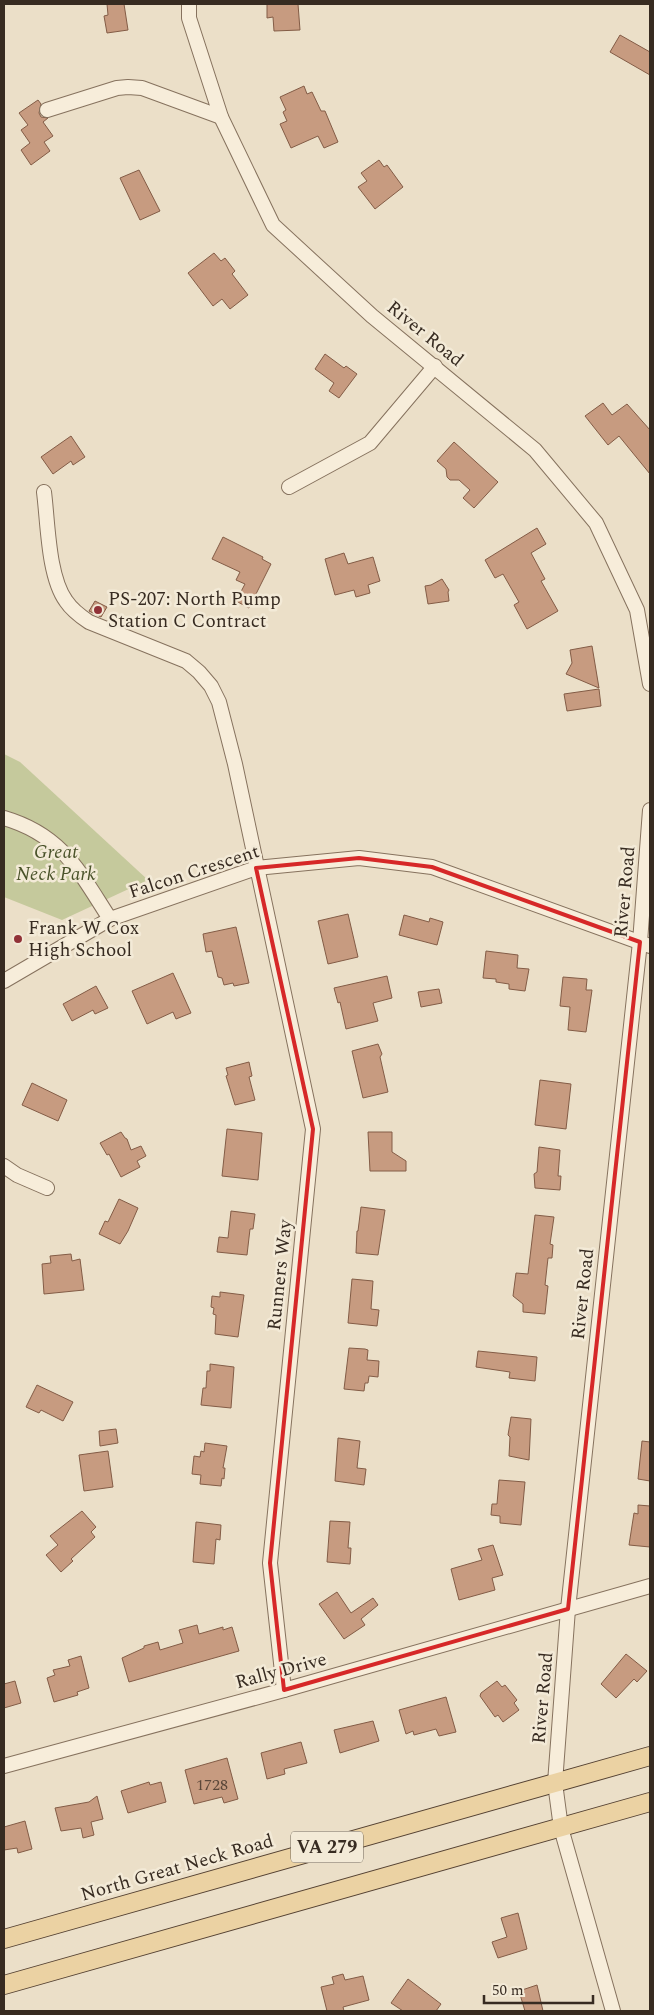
<svg xmlns="http://www.w3.org/2000/svg" width="654" height="2015" viewBox="0 0 654 2015" font-family="Spectral,serif">
  <style>
    .green { fill: #c5c99c }
    .building { fill: #c79b80; stroke: #835c46 }
    .lines { fill: none; stroke-linecap: round; stroke-linejoin: round }
    .minor-casing { stroke: #86725e; stroke-width: 16 }
    .major-casing { stroke: #544132; stroke-width: 20 }
    .minor { stroke: #f7edda; stroke-width: 14 }
    .major { stroke: #ebd2a3; stroke-width: 18 }
    .marked { fill: none; stroke: #d62828; stroke-width: 4; stroke-linejoin: round }
    .poi-dot { fill: #913237; stroke: #f3ead7; stroke-width: 2 }
    .labels { text-anchor: middle; dominant-baseline: central; stroke-width: 5; stroke-linejoin: round; paint-order: stroke }
    .number-label { font-size: 16px; fill: #5b4739 }
    .shield { fill: #f3ead7; stroke: #6f6458; stroke-width: 1 }
    .shield-label { font-size: 18px; font-weight: bold; fill: #372b21 }
    .street-label { font-size: 19px; fill: #372b21; stroke: #f3ead7 }
    .poi-label { font-size: 19px; fill: #372b21; stroke: #f3ead7; text-anchor: start }
    .park-label { font-size: 19px; font-style: italic; fill: #495229; stroke: #f3ead7 }
  </style>
  <rect width="100%" height="100%" fill="#ebdfc8"/>
  <polygon class="green" points="4,754 20,762 148,880 62,920 4,897"/>
  <g class="building">
    <polygon points="107,4 124,4 128,30 107,33 104,16 108,15"/>
    <polygon points="267,4 298,4 300,30 274,31 273,17 267,18"/>
    <polygon points="620,35 650,52 650,75 610,52"/>
    <polygon points="304,86 307,94 312,92 321,111 325,111 338,142 324,148 318,136 291,148 280,124 287,121 283,112 286,110 280,97"/>
    <polygon points="38,100 41,104 39,113 41,117 48,118 43,122 53,136 44,142 50,151 31,165 21,150 30,143 21,130 28,125 19,113"/>
    <polygon points="379,160 384,167 387,165 403,187 375,209 358,187 367,181 361,173"/>
    <polygon points="139,170 160,211 140,220 120,178"/>
    <polygon points="214,253 221,261 225,258 235,271 232,274 248,295 230,309 222,299 213,306 188,273"/>
    <polygon points="325,354 344,368 346,366 357,374 339,398 329,391 334,383 315,369"/>
    <polygon points="603,403 612,415 627,404 650,430 650,474 619,436 608,445 585,416"/>
    <polygon points="71,436 85,457 73,465 71,461 53,474 41,457"/>
    <polygon points="454,442 498,482 474,508 463,498 470,490 459,480 450,480 447,477 446,469 437,461"/>
    <polygon points="537,528 546,544 531,553 545,579 541,581 558,611 527,629 514,605 519,602 503,574 495,578 485,560"/>
    <polygon points="223,537 263,557 262,559 271,564 249,608 236,601 245,584 236,580 240,572 212,559"/>
    <polygon points="344,553 348,564 373,557 380,581 368,585 370,593 356,597 354,590 335,595 325,559"/>
    <polygon points="442,579 449,590 448,592 449,601 428,604 425,586 431,585"/>
    <polygon points="95,601 107,607 101,617 89,611"/>
    <polygon points="592,646 599,688 566,674 572,663 570,650"/>
    <polygon points="599,689 601,706 567,711 564,694"/>
    <polygon points="348,914 358,957 328,964 318,921"/>
    <polygon points="404,915 429,922 430,918 443,922 437,945 399,935"/>
    <polygon points="236,927 249,983 234,986 233,983 224,985 222,978 218,977 212,951 206,952 203,934"/>
    <polygon points="486,951 518,955 517,968 529,969 525,991 509,989 509,984 496,982 496,979 483,978"/>
    <polygon points="173,973 191,1013 176,1019 173,1012 147,1024 132,991"/>
    <polygon points="387,976 392,998 373,1003 378,1021 346,1029 340,1002 338,1003 334,988"/>
    <polygon points="563,977 587,979 586,990 592,990 586,1032 568,1030 570,1007 560,1006"/>
    <polygon points="96,986 108,1008 95,1014 93,1010 72,1021 63,1004"/>
    <polygon points="439,989 442,1003 421,1007 418,992"/>
    <polygon points="378,1044 382,1054 380,1057 388,1092 363,1098 352,1051"/>
    <polygon points="249,1062 252,1076 249,1077 255,1100 235,1105 226,1076 228,1075 226,1068"/>
    <polygon points="540,1080 571,1084 566,1129 535,1125"/>
    <polygon points="32,1083 67,1100 58,1121 22,1105"/>
    <polygon points="227,1129 262,1133 258,1180 222,1176"/>
    <polygon points="121,1132 125,1138 127,1139 131,1150 141,1146 146,1156 137,1161 140,1167 121,1177 109,1154 107,1155 100,1143"/>
    <polygon points="368,1132 392,1132 392,1152 406,1161 406,1171 370,1171"/>
    <polygon points="539,1147 560,1150 558,1176 561,1176 560,1190 535,1188 534,1174 537,1172"/>
    <polygon points="119,1199 138,1208 128,1231 120,1244 99,1234 105,1221 108,1222"/>
    <polygon points="361,1207 385,1210 378,1255 356,1253 357,1231 358,1231"/>
    <polygon points="231,1211 255,1214 253,1229 250,1229 247,1255 217,1252 219,1237 228,1238"/>
    <polygon points="535,1215 554,1217 550,1244 553,1245 552,1258 548,1258 545,1285 548,1286 545,1314 523,1312 523,1304 513,1296 516,1273 528,1274"/>
    <polygon points="71,1254 72,1261 80,1259 84,1290 44,1294 42,1264 51,1263 50,1256"/>
    <polygon points="352,1279 373,1281 371,1309 379,1310 377,1326 348,1323"/>
    <polygon points="220,1292 244,1295 238,1337 215,1334 216,1315 213,1314 214,1308 211,1307 212,1296 220,1297"/>
    <polygon points="349,1348 365,1349 368,1350 367,1360 379,1361 378,1377 369,1376 368,1383 365,1383 364,1391 344,1389"/>
    <polygon points="478,1351 537,1357 535,1381 509,1378 510,1372 476,1367"/>
    <polygon points="210,1364 234,1367 231,1408 201,1405 203,1388 206,1388 207,1371 210,1371"/>
    <polygon points="37,1385 73,1402 63,1421 41,1410 39,1413 26,1407"/>
    <polygon points="511,1417 531,1419 529,1460 509,1456 510,1437 508,1435"/>
    <polygon points="116,1429 118,1443 100,1446 99,1431"/>
    <polygon points="338,1438 360,1441 357,1468 366,1469 364,1485 335,1481"/>
    <polygon points="642,1441 650,1442 650,1481 638,1479"/>
    <polygon points="205,1443 227,1446 223,1468 225,1468 224,1479 222,1478 221,1486 200,1484 201,1475 192,1474 194,1456 200,1457 201,1451 204,1452"/>
    <polygon points="108,1451 113,1487 84,1491 79,1455"/>
    <polygon points="499,1480 525,1482 521,1525 500,1523 500,1516 491,1515 492,1504 497,1504"/>
    <polygon points="638,1505 650,1506 650,1547 629,1545 634,1513 638,1514"/>
    <polygon points="82,1511 96,1527 91,1532 95,1537 71,1559 73,1561 61,1572 46,1555 58,1545 50,1536"/>
    <polygon points="330,1521 350,1522 348,1548 351,1548 350,1564 327,1562"/>
    <polygon points="196,1522 221,1525 220,1540 216,1539 214,1564 193,1562"/>
    <polygon points="493,1545 503,1575 492,1578 495,1590 459,1600 451,1569 482,1560 478,1549"/>
    <polygon points="337,1592 351,1613 373,1598 378,1605 361,1619 365,1625 344,1639 319,1604"/>
    <polygon points="197,1625 199,1634 223,1627 223,1630 232,1627 239,1651 129,1682 122,1658 144,1648 144,1646 158,1642 160,1650 183,1643 179,1630"/>
    <polygon points="626,1654 647,1671 637,1682 634,1679 616,1698 601,1684"/>
    <polygon points="81,1656 89,1688 77,1692 78,1695 54,1702 47,1678 55,1675 53,1670 70,1666 68,1660"/>
    <polygon points="15,1681 21,1703 4,1708 4,1684"/>
    <polygon points="497,1681 502,1687 505,1685 517,1700 514,1703 519,1710 503,1722 498,1715 495,1717 480,1696 481,1693"/>
    <polygon points="446,1697 456,1732 439,1736 436,1729 414,1735 413,1731 406,1734 399,1710"/>
    <polygon points="373,1721 379,1741 340,1753 334,1730"/>
    <polygon points="301,1742 307,1763 284,1769 285,1774 267,1779 261,1753"/>
    <polygon points="227,1758 238,1799 224,1803 222,1797 194,1804 185,1770"/>
    <polygon points="149,1782 150,1785 161,1782 166,1802 128,1813 121,1791"/>
    <polygon points="97,1796 103,1819 91,1822 94,1835 83,1838 81,1828 61,1831 55,1808 89,1802"/>
    <polygon points="25,1821 32,1849 18,1853 17,1848 4,1850 4,1827"/>
    <polygon points="518,1913 527,1949 498,1958 492,1942 507,1937 501,1918"/>
    <polygon points="343,1974 345,1980 363,1976 369,2000 343,2007 344,2011 327,2011 321,1987 334,1984 332,1977"/>
    <polygon points="408,1979 441,2004 436,2011 403,2011 391,2003"/>
    <polygon points="537,1985 543,2011 525,2011 519,1991"/>
  </g>
  <g class="lines">
    <g class="minor-casing">
      <g id="minor">
        <polyline points="189,4 189,18 221,117 273,225 372,316 535,450 596,523 637,610 650,684"/>
        <polyline points="47,110 117,88 128,87 142,88 221,117"/>
        <polyline points="289,487 370,443 435,366"/>
        <path d="M 44,492 C 48,523 48,576 66,601 C 72,610 80,616 89,622 L 186,661 L 199,672 L 211,686 L 219,702 L 235,764 L 313,1129 L 270,1563 L 284,1690"/>
        <path d="M 4,818 C 62,835 79,871 110,919"/>
        <polyline points="4,981 110,919 256,868 359,858 432,867 650,946"/>
        <polyline points="4,1166 17,1175 47,1188"/>
        <polyline points="4,1766 284,1690 650,1586"/>
        <polyline points="613,2011 561,1828 555,1783 568,1609 640,942 650,810"/>
      </g>
    </g>
    <g class="major-casing">
      <g id="major">
        <polyline points="4,1939 650,1756"/>
        <polyline points="4,1985 650,1802"/>
      </g>
    </g>
    <use href="#minor" class="minor"/>
    <use href="#major" class="major"/>
  </g>
  <path class="marked" d="M 359,858 L 432,867 L 640,942 L 568,1609 L 284,1690 L 270,1563 L 313,1129 L 256,868 Z"/>
  <g class="poi-dot">
    <circle cx="98" cy="610" r="5"/>
    <circle cx="18" cy="939" r="5"/>
  </g>
  <g class="labels">
    <g class="number-label">
      <text x="212" y="1785">1728</text>
    </g>
    <rect class="shield" x="291" y="1831.5" width="72" height="31" rx="4"/>
    <g class="shield-label">
      <text x="327" y="1847">VA 279</text>
    </g>
    <g class="street-label">
      <text transform="translate(425 334) rotate(39)">River Road</text>
      <text transform="translate(194 872) rotate(-18)">Falcon Crescent</text>
      <text transform="translate(625 892) rotate(-85)">River Road</text>
      <text transform="translate(280 1275) rotate(-84)">Runners Way</text>
      <text transform="translate(583 1294) rotate(-84)">River Road</text>
      <text transform="translate(281 1671) rotate(-15)">Rally Drive</text>
      <text transform="translate(543 1698) rotate(-85)">River Road</text>
      <text transform="translate(177 1868) rotate(-16)">North Great Neck Road</text>
    </g>
    <g class="poi-label">
      <text x="108" y="599">PS-207: North Pump<tspan x="108" dy="22">Station C Contract</tspan></text>
      <text x="28" y="928">Frank W Cox<tspan x="28" dy="22">High School</tspan></text>
    </g>
    <g class="park-label">
      <text x="56" y="852">Great<tspan x="56" dy="22">Neck Park</tspan></text>
    </g>
  </g>
  <rect width="654" height="2015" fill="none" stroke="#372b21" stroke-width="10"/>
  <path d="M484 1995v8h109v-8" fill="none" stroke="#372b21" stroke-width="2.5"/>
  <text x="492" y="1995" font-size="15" fill="#372b21" stroke="#f3ead7" stroke-width="4" paint-order="stroke">50 m</text>
</svg>
